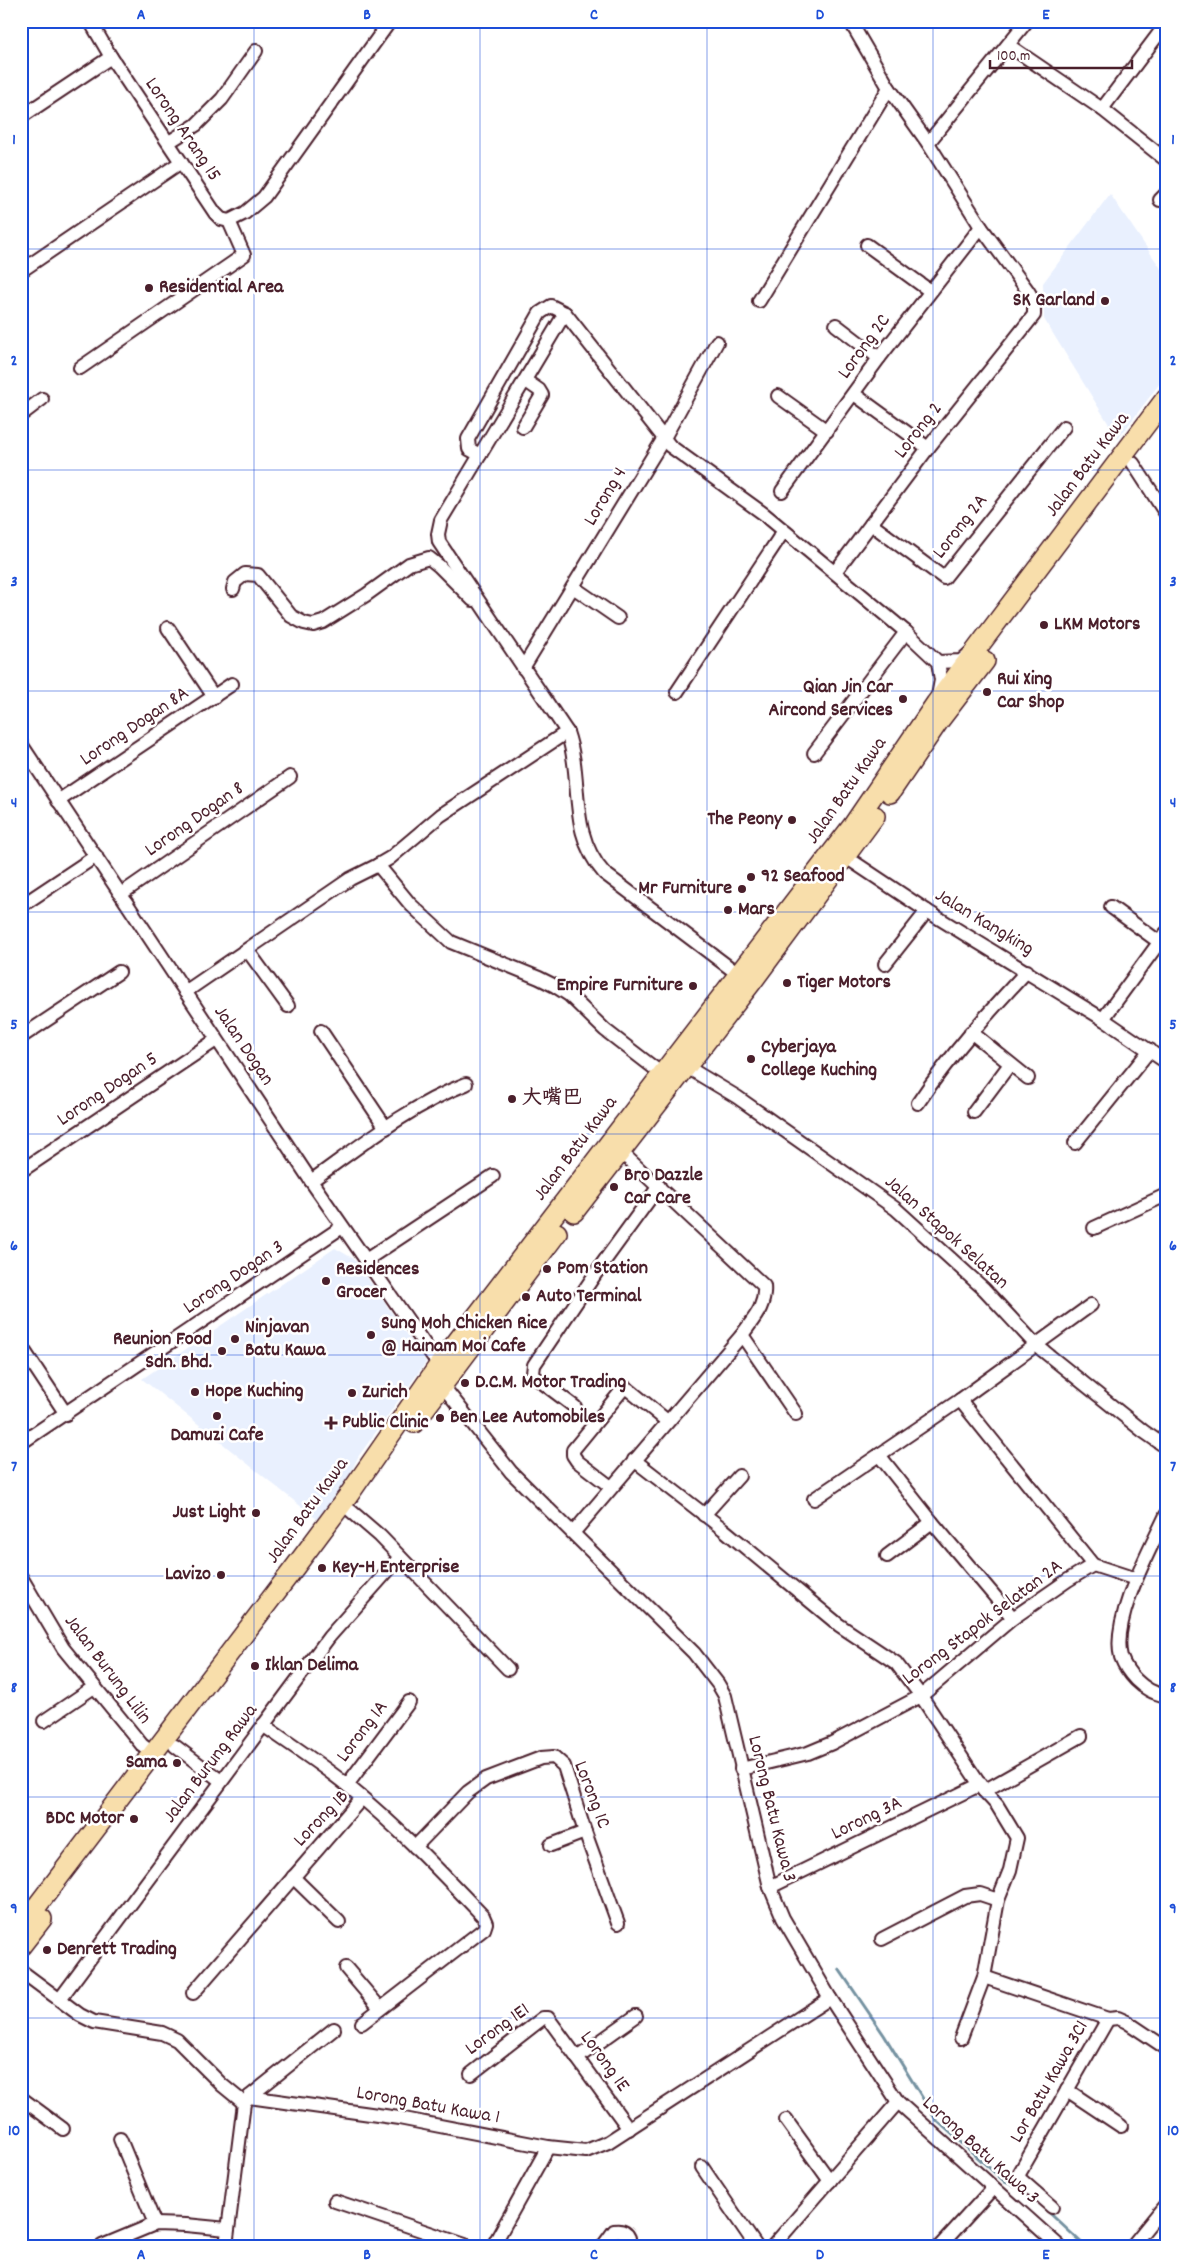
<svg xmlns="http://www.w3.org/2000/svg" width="1187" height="2267" viewBox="0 0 1187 2267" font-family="Dekko,'LXGW WenKai TC',sans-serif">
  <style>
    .built { fill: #e9f0fe }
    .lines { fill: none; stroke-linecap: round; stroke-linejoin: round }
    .stream { stroke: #7592a1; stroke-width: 3 }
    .minor-casing { stroke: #4a1f2b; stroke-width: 16 }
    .highway-casing { stroke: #4a1f2b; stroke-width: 22 }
    .minor { stroke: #fff; stroke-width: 12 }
    .highway { stroke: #f8deab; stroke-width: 19 }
    .grid { fill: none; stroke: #1d4ed8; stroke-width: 1; stroke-opacity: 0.55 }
    .poi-dot { fill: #4a1f2b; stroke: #fff; stroke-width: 2 }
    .labels { text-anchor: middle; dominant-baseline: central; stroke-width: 5; stroke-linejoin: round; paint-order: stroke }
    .street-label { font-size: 20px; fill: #4a1f2b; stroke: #fff }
    .poi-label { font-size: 20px; font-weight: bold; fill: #4a1f2b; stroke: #fff; text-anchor: start }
    .neatline { fill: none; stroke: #1d4ed8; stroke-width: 2 }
    .grid-label { font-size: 16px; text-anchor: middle; font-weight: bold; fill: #1d4ed8 }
  </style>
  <rect width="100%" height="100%" fill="#fff"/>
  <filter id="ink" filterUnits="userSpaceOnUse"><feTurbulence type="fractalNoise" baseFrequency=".02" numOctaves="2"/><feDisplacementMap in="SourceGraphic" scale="10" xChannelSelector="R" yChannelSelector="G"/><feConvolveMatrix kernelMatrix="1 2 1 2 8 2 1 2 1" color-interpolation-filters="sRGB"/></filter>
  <g filter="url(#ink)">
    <g class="built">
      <polygon points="1110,194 1166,276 1166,375 1118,439 1044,319 1043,283"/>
      <polygon points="335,1248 354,1259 426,1362 358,1457 345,1485 318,1520 142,1379"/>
    </g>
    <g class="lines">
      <g class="stream">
        <polyline points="839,1969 884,2035 936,2120 1005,2182 1024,2189"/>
        <polyline points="1041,2205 1085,2246"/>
      </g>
      <g class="minor-casing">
        <g id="minor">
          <polyline points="90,21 111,57 215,213 221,219 229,221"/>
          <polyline points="1008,45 1102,109 1166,160"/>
          <polyline points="1102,109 1166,24"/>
          <polyline points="21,117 111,57"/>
          <polyline points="169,142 196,125 222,99 256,51"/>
          <polyline points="928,143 1027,21"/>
          <polyline points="1160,200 1166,194"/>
          <polyline points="229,221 245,213 264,197 390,21"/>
          <polyline points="867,245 930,291"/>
          <polyline points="21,271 181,162"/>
          <polyline points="759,301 889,88"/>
          <polyline points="836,325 879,358"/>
          <polyline points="80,368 244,255 229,221"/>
          <polyline points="854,394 928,448"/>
          <polyline points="778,396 827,431"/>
          <polyline points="21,415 42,399"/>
          <polyline points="523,427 542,395 539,390 526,381"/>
          <polyline points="480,455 469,449 468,439 540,313 551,306 565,313"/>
          <polyline points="1133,463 1166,514"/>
          <polyline points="782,491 879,358 981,227"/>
          <polyline points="871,524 944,578 1064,427"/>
          <polyline points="835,572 928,448 1034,315 1034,301 1028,291 981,227 928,143 889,88 850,21"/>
          <polyline points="573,587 618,618"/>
          <polyline points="233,589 235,582 245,574 258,575 291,616 304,623 313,625 323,622 366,595 409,564 429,558 439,566 473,600"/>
          <polyline points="168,628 214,697"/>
          <polyline points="938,662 961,661 970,653"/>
          <polyline points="523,668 664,438 717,342"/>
          <polyline points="677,692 783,532"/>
          <path d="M 567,732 C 584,781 567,831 604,873 L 738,974"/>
          <polyline points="21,744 311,1181 439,1365"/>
          <polyline points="814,753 906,632"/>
          <polyline points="58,801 232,684"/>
          <polyline points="846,857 927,911 1103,1019 1166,1062"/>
          <polyline points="378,865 390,858 441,815 567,732 439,542 438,534 441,520 565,313 670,446 764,514 906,632 938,662 941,680 938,696"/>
          <polyline points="121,894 290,777"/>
          <polyline points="21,906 96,856"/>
          <polyline points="1111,907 1166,947"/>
          <polyline points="248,951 288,1006"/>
          <polyline points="885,964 927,911"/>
          <polyline points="185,992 350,879 378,865 410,904 451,942 539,978 555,986 569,995 605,1030 662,1074"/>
          <polyline points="1103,1019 1166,933"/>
          <polyline points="321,1031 386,1128"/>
          <polyline points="971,1032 1028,1078"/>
          <polyline points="21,1037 119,972"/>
          <polyline points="687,1067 737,1097 896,1209 984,1289 1036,1345 1143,1431 1166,1447"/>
          <path d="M 918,1103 C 950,1055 988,1013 1027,971"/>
          <polyline points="974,1112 1010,1064"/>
          <polyline points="1075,1143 1150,1050"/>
          <polyline points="21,1171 216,1040"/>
          <path d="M 311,1181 C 360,1146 409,1106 466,1084"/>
          <polyline points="1094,1228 1166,1195"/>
          <polyline points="366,1260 493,1176"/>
          <polyline points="742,1335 796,1414"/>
          <polyline points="21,1346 66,1414"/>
          <polyline points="442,1385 511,1472 694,1653 718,1684 725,1696 770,1887 783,1918 830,1998 898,2102 1059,2246"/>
          <polyline points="960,1400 1093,1565"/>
          <polyline points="575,1407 535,1377 533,1373 534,1365 600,1267 659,1186"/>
          <polyline points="21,1443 342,1227"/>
          <polyline points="879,1455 932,1522 1013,1618"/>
          <polyline points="634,1460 723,1529 839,1625 896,1663 921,1696 984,1791 997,1805 1017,1838 1010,1870 998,1900 984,1977 961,2038"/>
          <polyline points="611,1487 577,1461 573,1455 573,1450 623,1389 628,1389 667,1421"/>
          <polyline points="814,1499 960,1400 1091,1305"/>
          <polyline points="351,1511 380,1536 508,1669"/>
          <polyline points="704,1515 739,1476"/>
          <path d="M 1166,1515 C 1150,1550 1111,1619 1121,1657 C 1124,1665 1130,1674 1136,1680 C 1145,1689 1153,1693 1166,1696"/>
          <path d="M 573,1533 L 742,1335 C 753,1319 766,1307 764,1286 L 621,1152"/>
          <polyline points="887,1556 932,1522"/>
          <polyline points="21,1577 63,1648 142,1745 154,1754"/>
          <polyline points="44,1721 94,1687"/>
          <path d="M 263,1725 C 291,1745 321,1764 348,1786 C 396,1825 440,1871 483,1916 L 486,1923 L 484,1929 L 362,2023"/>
          <polyline points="175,1746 221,1781"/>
          <polyline points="741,1769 808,1753 832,1743 921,1696 1013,1618 1068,1580 1093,1565 1136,1579"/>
          <polyline points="347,1785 409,1702"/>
          <polyline points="984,1791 1081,1736"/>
          <polyline points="551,1845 585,1832"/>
          <polyline points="415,1847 468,1792 486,1779 541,1758 554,1757 564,1766 585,1832 618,1923"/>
          <polyline points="293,1877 339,1922"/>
          <polyline points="770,1887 981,1784"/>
          <polyline points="882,1939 965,1896 980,1894 998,1900"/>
          <polyline points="346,1968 380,2008"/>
          <polyline points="21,1971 80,2015 94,2022 162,2033 177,2040 222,2085 244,2103 249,2097 399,2118 548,2147 586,2151 608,2142 830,1998"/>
          <polyline points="984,1977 1108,2019 1118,2018 1127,2022 1166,2048"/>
          <polyline points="193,1993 362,1798"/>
          <polyline points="60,1999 329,1637 400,1557"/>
          <polyline points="577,2058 636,2016"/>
          <polyline points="471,2074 543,2018 548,2018 629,2129"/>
          <polyline points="1067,2090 1121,2126"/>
          <polyline points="249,2097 334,2029"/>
          <polyline points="21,2098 63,2129"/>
          <polyline points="786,2120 830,2181"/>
          <polyline points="120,2139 155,2224"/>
          <polyline points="702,2167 756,2246"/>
          <polyline points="335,2201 468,2246"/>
          <polyline points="1052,2207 1020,2179 1019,2174 1108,2019"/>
          <polyline points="102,2246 155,2224 186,2225 227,2229"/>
          <polyline points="226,2246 244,2103"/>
          <polyline points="493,2246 548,2147"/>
          <path d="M 603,2246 L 614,2231 C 621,2230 626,2231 629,2238 L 624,2246"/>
          <polyline points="773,2246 898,2102"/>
          <polyline points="940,2246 993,2188"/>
          <polyline points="1132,2246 1166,2204"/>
        </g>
      </g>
      <g class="highway-casing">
        <g id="highway">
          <polyline points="890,793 939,721 985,661"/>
          <polyline points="574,1212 752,982 875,816"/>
          <polyline points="414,1423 557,1233"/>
          <polyline points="21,1927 292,1571 348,1496 439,1365 853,825 936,703 1166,398"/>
          <polyline points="21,1946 42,1919"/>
        </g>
      </g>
      <use href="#minor" class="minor"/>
      <use href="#highway" class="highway"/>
    </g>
  </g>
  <path class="grid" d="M 254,21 L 254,2246M 480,21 L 480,2246M 707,21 L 707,2246M 933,21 L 933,2246M 21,249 L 1166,249M 21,470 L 1166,470M 21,691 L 1166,691M 21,912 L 1166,912M 21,1134 L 1166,1134M 21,1355 L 1166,1355M 21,1576 L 1166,1576M 21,1797 L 1166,1797M 21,2018 L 1166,2018"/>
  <g class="poi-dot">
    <circle cx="149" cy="288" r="5"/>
    <circle cx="1105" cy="301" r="5"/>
    <circle cx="1044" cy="625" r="5"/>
    <circle cx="987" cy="692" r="5"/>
    <circle cx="903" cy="699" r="5"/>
    <circle cx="792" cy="820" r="5"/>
    <circle cx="751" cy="877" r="5"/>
    <circle cx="742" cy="889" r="5"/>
    <circle cx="728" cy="910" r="5"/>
    <circle cx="787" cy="983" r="5"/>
    <circle cx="693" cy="986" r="5"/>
    <circle cx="751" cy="1059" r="5"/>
    <circle cx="512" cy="1099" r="5"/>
    <circle cx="614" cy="1187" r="5"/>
    <circle cx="547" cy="1269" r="5"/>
    <circle cx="326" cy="1281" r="5"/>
    <circle cx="526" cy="1297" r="5"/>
    <circle cx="371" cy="1335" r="5"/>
    <circle cx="235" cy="1339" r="5"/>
    <circle cx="222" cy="1351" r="5"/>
    <circle cx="465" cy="1383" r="5"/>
    <circle cx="195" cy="1392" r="5"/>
    <circle cx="352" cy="1393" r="5"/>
    <circle cx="217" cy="1416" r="5"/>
    <circle cx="440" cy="1418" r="5"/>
    <path d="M328.5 1415.5h5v5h5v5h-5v5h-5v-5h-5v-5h5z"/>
    <circle cx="256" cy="1513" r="5"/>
    <circle cx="322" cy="1568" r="5"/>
    <circle cx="221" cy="1575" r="5"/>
    <circle cx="255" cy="1666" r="5"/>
    <circle cx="177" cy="1763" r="5"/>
    <circle cx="134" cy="1819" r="5"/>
    <circle cx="47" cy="1950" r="5"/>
  </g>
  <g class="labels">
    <g class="street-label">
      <text transform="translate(182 130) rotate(56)">Lorong Arang 15</text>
      <text transform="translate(865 347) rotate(-54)">Lorong 2C</text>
      <text transform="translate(919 431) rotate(-52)">Lorong 2</text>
      <text transform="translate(1088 465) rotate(-53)">Jalan Batu Kawa</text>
      <text transform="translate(606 497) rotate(-59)">Lorong 4</text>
      <text transform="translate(961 527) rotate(-52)">Lorong 2A</text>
      <text transform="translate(135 727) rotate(-34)">Lorong Dogan 8A</text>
      <text transform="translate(847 791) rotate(-55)">Jalan Batu Kawa</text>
      <text transform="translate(195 820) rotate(-35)">Lorong Dogan 8</text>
      <text transform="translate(984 923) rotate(31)">Jalan Kangking</text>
      <text transform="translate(243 1046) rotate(56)">Jalan Dogan</text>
      <text transform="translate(108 1090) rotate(-34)">Lorong Dogan 5</text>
      <text transform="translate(576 1149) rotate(-53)">Jalan Batu Kawa</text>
      <text transform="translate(946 1233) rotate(42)">Jalan Stapok Selatan</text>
      <text transform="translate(234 1278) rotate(-34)">Lorong Dogan 3</text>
      <text transform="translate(308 1511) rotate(-54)">Jalan Batu Kawa</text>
      <text transform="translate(983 1623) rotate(-37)">Lorong Stapok Selatan 2A</text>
      <text transform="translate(107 1670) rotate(53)">Jalan Burung Lilin</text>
      <text transform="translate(363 1732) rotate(-53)">Lorong 1A</text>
      <text transform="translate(211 1764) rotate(-53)">Jalan Burung Rawa</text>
      <text transform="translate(591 1795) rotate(69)">Lorong 1C</text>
      <text transform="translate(771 1809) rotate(76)">Lorong Batu Kawa 3</text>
      <text transform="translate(322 1819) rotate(-46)">Lorong 1B</text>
      <text transform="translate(867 1819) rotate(-26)">Lorong 3A</text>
      <text transform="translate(498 2030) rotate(-36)">Lorong 1E1</text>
      <text transform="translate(604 2062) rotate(54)">Lorong 1E</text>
      <text transform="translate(1050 2082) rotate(-60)">Lor Batu Kawa 3C1</text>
      <text transform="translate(428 2106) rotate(10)">Lorong Batu Kawa 1</text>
      <text transform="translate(980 2151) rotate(42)">Lorong Batu Kawa 3</text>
    </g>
    <g class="poi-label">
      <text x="159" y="288">Residential Area</text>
      <text x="1095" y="301" text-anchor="end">SK Garland</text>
      <text x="1054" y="625">LKM Motors</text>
      <text x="997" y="680">Rui Xing<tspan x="997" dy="23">Car Shop</tspan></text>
      <text x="893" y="688" text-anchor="end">Qian Jin Car<tspan x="893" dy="23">Aircond Services</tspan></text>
      <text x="782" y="820" text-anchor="end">The Peony</text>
      <text x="761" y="877">92 Seafood</text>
      <text x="732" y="889" text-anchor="end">Mr Furniture</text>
      <text x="738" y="910">Mars</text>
      <text x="797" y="983">Tiger Motors</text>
      <text x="683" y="986" text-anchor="end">Empire Furniture</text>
      <text x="761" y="1048">Cyberjaya<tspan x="761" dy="23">College Kuching</tspan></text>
      <text x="522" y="1099">大嘴巴</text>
      <text x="624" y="1176">Bro Dazzle<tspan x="624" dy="23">Car Care</tspan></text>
      <text x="557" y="1269">Pom Station</text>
      <text x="336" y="1270">Residences<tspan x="336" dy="23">Grocer</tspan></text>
      <text x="536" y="1297">Auto Terminal</text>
      <text x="381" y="1324">Sung Moh Chicken Rice<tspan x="381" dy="23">@ Hainam Moi Cafe</tspan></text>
      <text x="245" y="1328">Ninjavan<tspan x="245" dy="23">Batu Kawa</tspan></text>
      <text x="212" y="1340" text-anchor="end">Reunion Food<tspan x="212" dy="23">Sdn. Bhd.</tspan></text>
      <text x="475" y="1383">D.C.M. Motor Trading</text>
      <text x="205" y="1392">Hope Kuching</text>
      <text x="362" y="1393">Zurich</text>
      <text x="450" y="1418">Ben Lee Automobiles</text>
      <text x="342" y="1423">Public Clinic</text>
      <text x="217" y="1436" text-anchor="middle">Damuzi Cafe</text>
      <text x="246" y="1513" text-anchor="end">Just Light</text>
      <text x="332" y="1568">Key-H Enterprise</text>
      <text x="211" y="1575" text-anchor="end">Lavizo</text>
      <text x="265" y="1666">Iklan Delima</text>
      <text x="167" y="1763" text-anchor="end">Sama</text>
      <text x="124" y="1819" text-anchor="end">BDC Motor</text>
      <text x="57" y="1950">Denrett Trading</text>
    </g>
  </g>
  <rect width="1187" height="2267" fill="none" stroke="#fff" stroke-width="55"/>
  <path d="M990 60v8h142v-8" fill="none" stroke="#4a1f2b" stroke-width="2.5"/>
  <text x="997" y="60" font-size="15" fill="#4a1f2b" stroke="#ffffff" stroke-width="4" paint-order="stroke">100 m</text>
  <rect x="28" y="28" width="1132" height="2212" class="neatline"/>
  <g class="grid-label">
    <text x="141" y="19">A</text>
    <text x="367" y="19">B</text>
    <text x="594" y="19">C</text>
    <text x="820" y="19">D</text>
    <text x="1046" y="19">E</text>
    <text x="14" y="144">1</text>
    <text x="1173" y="144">1</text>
    <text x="14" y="365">2</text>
    <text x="1173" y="365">2</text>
    <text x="14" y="586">3</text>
    <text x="1173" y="586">3</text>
    <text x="14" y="807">4</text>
    <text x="1173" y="807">4</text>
    <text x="14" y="1029">5</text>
    <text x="1173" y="1029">5</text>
    <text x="14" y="1250">6</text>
    <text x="1173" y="1250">6</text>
    <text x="14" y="1471">7</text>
    <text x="1173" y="1471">7</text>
    <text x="14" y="1692">8</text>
    <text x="1173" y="1692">8</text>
    <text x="14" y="1913">9</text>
    <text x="1173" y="1913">9</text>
    <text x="14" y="2135">10</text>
    <text x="1173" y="2135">10</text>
    <text x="141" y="2259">A</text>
    <text x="367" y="2259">B</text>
    <text x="594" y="2259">C</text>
    <text x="820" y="2259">D</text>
    <text x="1046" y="2259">E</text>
  </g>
</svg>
